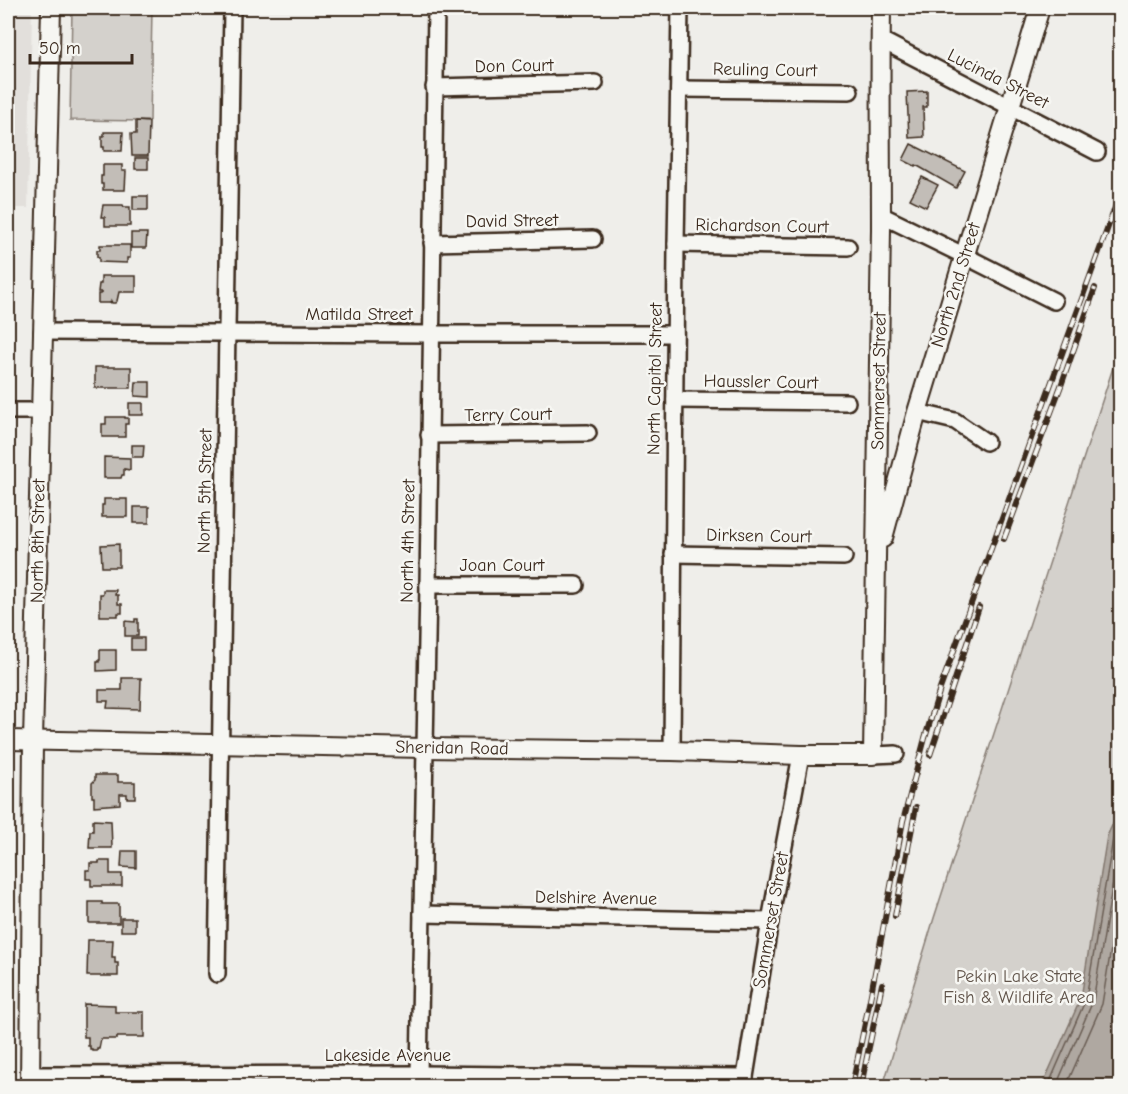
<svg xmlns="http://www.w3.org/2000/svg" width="1128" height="1094" viewBox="0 0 1128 1094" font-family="'Comic Neue',sans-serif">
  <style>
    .built { fill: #e2dfdb }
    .green { fill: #d4d1cc; stroke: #887e75; stroke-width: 1.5 }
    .water { fill: #afa8a1; stroke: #81766d; stroke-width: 1.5 }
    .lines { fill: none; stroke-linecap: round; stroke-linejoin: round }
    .shore { stroke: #695c52; stroke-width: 1.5 }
    .building { fill: #c2bdb7; stroke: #3b2a1e; stroke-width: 1.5 }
    .minor-casing { stroke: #3b2a1e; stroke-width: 20 }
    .major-casing { stroke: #3b2a1e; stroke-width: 22 }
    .minor { stroke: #f6f6f2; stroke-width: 15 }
    .major { stroke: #f6f6f2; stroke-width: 18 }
    .rail-casing { stroke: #3b2a1e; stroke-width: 6 }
    .rail { stroke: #f6f6f2; stroke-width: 4; stroke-dasharray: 11; stroke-linecap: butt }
    .labels { text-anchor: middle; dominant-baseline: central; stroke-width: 5; stroke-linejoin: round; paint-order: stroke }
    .street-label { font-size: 18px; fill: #3b2a1e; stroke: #f6f6f2 }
    .park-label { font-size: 18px; fill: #61544a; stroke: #f6f6f2 }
  </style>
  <rect width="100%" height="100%" fill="#efeeea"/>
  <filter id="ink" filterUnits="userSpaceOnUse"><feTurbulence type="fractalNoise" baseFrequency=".0167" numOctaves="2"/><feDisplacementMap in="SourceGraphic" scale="12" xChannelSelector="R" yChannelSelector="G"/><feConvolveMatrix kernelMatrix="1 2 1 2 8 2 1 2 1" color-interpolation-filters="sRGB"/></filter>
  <g filter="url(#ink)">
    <polygon class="built" points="8,8 32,8 28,208 8,208"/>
    <g class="green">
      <polygon points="72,8 152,8 150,121 70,120"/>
      <polygon points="1120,346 1120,1086 883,1086 934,918"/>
    </g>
    <polygon class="water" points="1120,809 1120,1086 1042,1086 1081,998 1107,836"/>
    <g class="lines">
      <g class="shore">
        <polyline points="1048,1086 1086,999 1113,839 1120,823"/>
        <polyline points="1056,1086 1093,1001 1120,840"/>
        <polyline points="1066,1086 1102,1004 1120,893"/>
      </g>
    </g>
    <g class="building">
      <polygon points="927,91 927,107 923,107 924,137 909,138 907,92"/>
      <polygon points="136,121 149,122 148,156 132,156 131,134 136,134"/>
      <polygon points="104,132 123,132 122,151 104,151 104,147 102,147 102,136 104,136"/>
      <polygon points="911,144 965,171 956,188 916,165 915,166 903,160"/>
      <rect x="135" y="158" width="13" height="11"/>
      <polygon points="103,165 122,165 122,171 126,171 125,190 103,190 103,184 101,184 101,176 103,176"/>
      <polygon points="922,177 938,185 926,207 910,199"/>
      <rect x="133" y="196" width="15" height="14"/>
      <polygon points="103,205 123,205 124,207 130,207 130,226 105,226 105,217 101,217"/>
      <polygon points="131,233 147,233 146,248 131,248"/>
      <polygon points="100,245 130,245 130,258 127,258 127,263 99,262 99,257 97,257 97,250 100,250"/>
      <polygon points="101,276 136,276 136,292 119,292 117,301 115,303 112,303 111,301 110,303 98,303 98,294 101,294 101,292 98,292 99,284 101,284"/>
      <polygon points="8,342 12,342 11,389 8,389"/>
      <rect x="95" y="367" width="36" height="21"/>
      <polygon points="136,382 150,382 150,397 135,396"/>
      <rect x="129" y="403" width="14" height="12"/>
      <polygon points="106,417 125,417 125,418 128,418 128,424 125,424 125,437 102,437 102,424 106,424"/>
      <polygon points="132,445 144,445 143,457 132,457"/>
      <polygon points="104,457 130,458 130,470 124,469 124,475 122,475 121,478 104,478"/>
      <polygon points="104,499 127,499 127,517 102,517 102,505 104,505"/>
      <rect x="134" y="507" width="15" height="16"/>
      <polygon points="119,544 119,567 102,567 101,545"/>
      <polygon points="103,590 116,590 115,595 118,595 118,604 122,604 122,613 118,613 118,616 100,616 100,594 103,594"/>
      <polygon points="135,619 138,619 138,636 125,636 125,621 135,622"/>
      <rect x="131" y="638" width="13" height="12"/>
      <polygon points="100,650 116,650 116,670 97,671 97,662 99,662 99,660 100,660"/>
      <polygon points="122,678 141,678 140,709 107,708 108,701 99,701 99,690 122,690"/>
      <polygon points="95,775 118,775 118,782 135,782 135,798 127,798 127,794 120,794 120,804 94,806 94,797 92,797 92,783 95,780"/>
      <polygon points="93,820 111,821 112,848 89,848 90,831 93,831"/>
      <polygon points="122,851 136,851 136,868 121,867"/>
      <polygon points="99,861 110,861 110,874 122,874 122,886 91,886 91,879 86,879 86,870 90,870 90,863 99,863"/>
      <polygon points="89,902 102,902 102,904 119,904 119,923 89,923"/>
      <rect x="121" y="918" width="14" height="13"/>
      <polygon points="88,940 113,940 112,957 115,957 115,963 118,963 118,976 87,976"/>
      <polygon points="84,1004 115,1005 115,1012 144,1012 144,1037 117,1037 117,1039 101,1039 99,1049 97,1049 97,1051 92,1051 92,1049 90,1049 90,1046 88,1046 88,1037 84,1037"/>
    </g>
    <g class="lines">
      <g class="minor-casing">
        <g id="minor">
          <polyline points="881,40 1097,152"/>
          <polyline points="434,87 595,83"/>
          <polyline points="679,89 850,91"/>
          <polyline points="881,215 965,256 1054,301"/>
          <polyline points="432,243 593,239"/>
          <polyline points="676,244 848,247"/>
          <polyline points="42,332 431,334 675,334"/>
          <polyline points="675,400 847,402"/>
          <polyline points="8,411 41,411"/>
          <polyline points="917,412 955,421 986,442"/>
          <polyline points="429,435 588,433"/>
          <polyline points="673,554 844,557"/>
          <polyline points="428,585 576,585"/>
          <polyline points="672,751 676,244 680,8"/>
          <polyline points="873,755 896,754"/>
          <polyline points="422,914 770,921"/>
          <polyline points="217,974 232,8"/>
          <polyline points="419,1074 428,585 436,8"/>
          <polyline points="30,1075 419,1074 745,1077"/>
          <polyline points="745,1086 745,1077 770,921 801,755"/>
        </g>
      </g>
      <g class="major-casing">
        <g id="major">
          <polyline points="883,538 917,412 1040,8"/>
          <path d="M 8,740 L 424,748 L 672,751 L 801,755 L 873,755 C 876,580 879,405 881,229 C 881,155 880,81 881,8"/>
          <polyline points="30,1086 33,741 51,8"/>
        </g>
      </g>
      <use href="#minor" class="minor"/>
      <use href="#major" class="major"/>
      <g class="rail-casing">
        <g id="rail">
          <polyline points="1004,539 1062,383 1095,288"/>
          <polyline points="930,755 979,607"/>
          <polyline points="895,916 916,807"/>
          <polyline points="852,1086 871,994 903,821 925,738 940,689 1120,194"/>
          <polyline points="861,1086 882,984"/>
        </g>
      </g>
      <use href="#rail" class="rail"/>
    </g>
  </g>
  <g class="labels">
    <g class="street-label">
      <text transform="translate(514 66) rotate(-1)">Don Court</text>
      <text transform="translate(765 70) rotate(1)">Reuling Court</text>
      <text transform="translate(998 79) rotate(27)">Lucinda Street</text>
      <text transform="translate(512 221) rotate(-1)">David Street</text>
      <text transform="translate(762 226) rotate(1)">Richardson Court</text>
      <text transform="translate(956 285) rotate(-73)">North 2nd Street</text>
      <text x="359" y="314">Matilda Street</text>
      <text transform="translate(655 379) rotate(-89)">North Capitol Street</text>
      <text transform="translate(879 381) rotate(-89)">Sommerset Street</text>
      <text transform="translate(761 382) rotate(1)">Haussler Court</text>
      <text transform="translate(508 415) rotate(-1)">Terry Court</text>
      <text transform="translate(205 491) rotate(-89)">North 5th Street</text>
      <text transform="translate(759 536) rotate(1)">Dirksen Court</text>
      <text transform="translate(38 541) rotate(-89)">North 8th Street</text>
      <text transform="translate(408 541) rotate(-89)">North 4th Street</text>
      <text x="502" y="565">Joan Court</text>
      <text transform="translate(452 748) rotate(1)">Sheridan Road</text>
      <text transform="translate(596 898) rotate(1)">Delshire Avenue</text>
      <text transform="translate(771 920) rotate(-80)">Sommerset Street</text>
      <text x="388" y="1055">Lakeside Avenue</text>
    </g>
    <g class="park-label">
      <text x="1019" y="976">Pekin Lake State<tspan x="1019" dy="21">Fish &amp; Wildlife Area</tspan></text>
    </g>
  </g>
  <rect width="1128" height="1094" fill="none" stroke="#f6f6f2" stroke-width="30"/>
  <rect x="15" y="15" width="1098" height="1064" fill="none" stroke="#3b2a1e" stroke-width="2" filter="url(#ink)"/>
  <path d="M30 54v9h102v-9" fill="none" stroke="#3b2a1e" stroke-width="3"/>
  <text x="39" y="54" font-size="18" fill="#3b2a1e" stroke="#f6f6f2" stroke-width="4.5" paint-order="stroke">50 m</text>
</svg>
